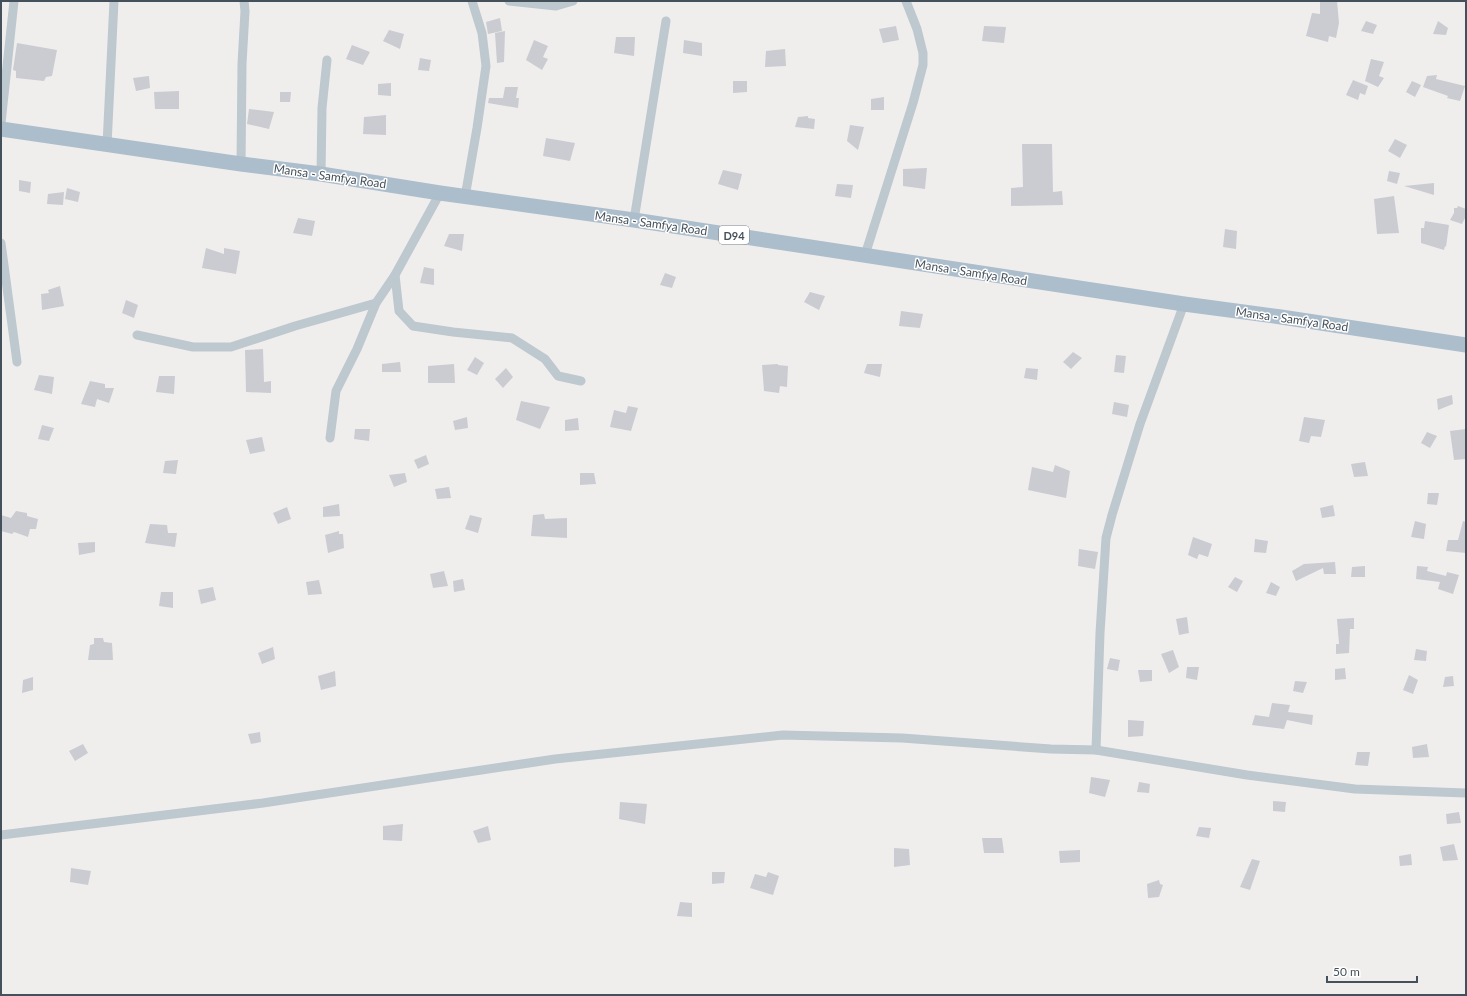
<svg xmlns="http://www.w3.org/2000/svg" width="1467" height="996" viewBox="0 0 1467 996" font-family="Lato,sans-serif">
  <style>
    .building { fill: #caccd2 }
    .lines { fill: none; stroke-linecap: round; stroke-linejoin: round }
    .street { stroke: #bdc8cf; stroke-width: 9 }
    .primary { stroke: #acbdcc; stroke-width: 15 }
    .labels { text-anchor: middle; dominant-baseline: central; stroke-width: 3; stroke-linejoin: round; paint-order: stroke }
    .shield { fill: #fff; stroke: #7d858c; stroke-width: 1 }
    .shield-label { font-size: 11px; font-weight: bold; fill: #45515a }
    .street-label { font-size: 12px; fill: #45515a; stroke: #fff }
  </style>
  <rect width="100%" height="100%" fill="#f0eded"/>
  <g class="building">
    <polygon points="1320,1 1337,1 1339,23 1336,38 1329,36 1328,42 1306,36 1312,13 1320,14"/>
    <polygon points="500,18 502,31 488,34 486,22"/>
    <polygon points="1366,21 1377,25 1373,34 1361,31"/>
    <polygon points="1438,21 1448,28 1446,35 1433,34"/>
    <polygon points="896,26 899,40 883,43 879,29"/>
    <polygon points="984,26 1006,27 1004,43 982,41"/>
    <polygon points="389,30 404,34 400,49 383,41"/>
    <polygon points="505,31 504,62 497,63 495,33"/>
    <polygon points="616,37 635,37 634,56 614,53"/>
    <polygon points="534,40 548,46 543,57 548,59 542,70 526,60"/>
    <polygon points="684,40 702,43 702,56 683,53"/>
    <polygon points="17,43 57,50 52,76 46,77 44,81 16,78 16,71 13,70"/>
    <polygon points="352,45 370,52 363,65 346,59"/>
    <polygon points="785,49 786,66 765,67 766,51"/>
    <polygon points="420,58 431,60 429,71 418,70"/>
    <polygon points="1371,59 1384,62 1379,76 1384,78 1378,87 1365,81"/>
    <polygon points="1437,75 1436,79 1465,86 1460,101 1447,98 1448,96 1423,87 1427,76"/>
    <polygon points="149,76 150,88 136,91 133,78"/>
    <polygon points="1353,80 1368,86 1365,95 1360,93 1358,100 1346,95"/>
    <polygon points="733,81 747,81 747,92 733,93"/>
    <polygon points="1412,81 1421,85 1415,97 1406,92"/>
    <polygon points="391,83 391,96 378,95 378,84"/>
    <polygon points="505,87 518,87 516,98 519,98 518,108 488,103 489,98 503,98"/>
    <polygon points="179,91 179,109 155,109 154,92"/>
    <polygon points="280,92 291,92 290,102 280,102"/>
    <polygon points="884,97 884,110 871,110 871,99"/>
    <polygon points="249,109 274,112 269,129 247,124"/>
    <polygon points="386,115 386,135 363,134 364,117"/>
    <polygon points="808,116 808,118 815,119 814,129 795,127 798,117"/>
    <polygon points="850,125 864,127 858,150 847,141"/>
    <polygon points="546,138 575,143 570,161 543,156"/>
    <polygon points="1395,139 1407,145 1400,158 1388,151"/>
    <polygon points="1022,144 1052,144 1053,192 1062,191 1063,205 1011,206 1011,188 1023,187"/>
    <polygon points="927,168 925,189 903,186 903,169"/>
    <polygon points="723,170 742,174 738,190 718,184"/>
    <polygon points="1389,171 1400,173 1397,184 1387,181"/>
    <polygon points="19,180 31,182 30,193 19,191"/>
    <polygon points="1434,183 1434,195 1404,186"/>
    <polygon points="837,184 853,185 851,198 835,196"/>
    <polygon points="67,188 80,192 78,202 65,199"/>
    <polygon points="64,192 63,205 47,204 48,194"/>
    <polygon points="1394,196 1399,233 1377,234 1374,199"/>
    <polygon points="1458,206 1466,209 1466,216 1462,224 1450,220 1454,213 1454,208 1457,208"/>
    <polygon points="298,218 315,221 312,236 293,233"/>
    <polygon points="1425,221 1449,225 1446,247 1445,246 1444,250 1421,243 1421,228 1424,228"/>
    <polygon points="1225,229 1237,231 1236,249 1223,247"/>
    <polygon points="449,234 464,234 462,251 444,246"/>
    <polygon points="206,248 224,254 224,248 240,251 236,274 202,268"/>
    <polygon points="424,267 434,269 434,285 420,283"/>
    <polygon points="665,273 676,277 672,288 660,285"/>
    <polygon points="60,286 64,306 42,310 41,294 49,293 48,290"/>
    <polygon points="810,292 825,296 819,310 804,302"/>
    <polygon points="126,300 138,305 134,318 122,313"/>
    <polygon points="901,311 923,314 920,328 899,326"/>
    <polygon points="263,349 264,382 271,381 271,393 246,392 245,350"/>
    <polygon points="1073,352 1082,358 1071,369 1063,362"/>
    <polygon points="1116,355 1126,356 1124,373 1114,372"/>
    <polygon points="475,357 484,363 477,375 467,370"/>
    <polygon points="400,362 401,372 382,372 382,364"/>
    <polygon points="454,364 455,383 428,383 428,366"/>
    <polygon points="778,364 778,365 788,366 787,387 780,386 779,393 764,391 762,365"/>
    <polygon points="867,364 882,364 880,377 864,373"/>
    <polygon points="506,368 513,377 503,388 495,379"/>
    <polygon points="1026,368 1038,369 1037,380 1024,378"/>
    <polygon points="39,375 54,377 52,394 34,390"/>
    <polygon points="159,376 175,376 174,394 156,392"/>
    <polygon points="90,381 105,384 105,388 114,388 109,403 97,399 95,407 81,404"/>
    <polygon points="1452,395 1453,404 1438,410 1437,399"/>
    <polygon points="521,401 550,407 540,429 516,420"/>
    <polygon points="1114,402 1129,405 1127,417 1112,414"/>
    <polygon points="628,406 638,408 631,431 610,427 614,410 626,413"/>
    <polygon points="467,417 468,428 455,430 453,421"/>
    <polygon points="1304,417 1325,420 1321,437 1311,436 1309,443 1299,441"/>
    <polygon points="578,418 579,430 565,431 565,420"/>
    <polygon points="42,425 54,428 49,441 38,439"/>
    <polygon points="355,429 370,429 369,441 354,439"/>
    <polygon points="1466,429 1466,459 1454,460 1450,431"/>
    <polygon points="1427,432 1437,436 1430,448 1421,443"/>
    <polygon points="262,437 265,451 250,454 246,440"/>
    <polygon points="426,455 429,464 418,469 414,460"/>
    <polygon points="178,460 176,474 163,473 165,461"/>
    <polygon points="1365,462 1368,476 1354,477 1351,464"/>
    <polygon points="1055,465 1070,471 1066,498 1028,490 1032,467 1053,472"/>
    <polygon points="405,473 407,482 394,487 389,475"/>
    <polygon points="580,473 594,473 596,484 580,485"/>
    <polygon points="449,487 451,498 437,499 435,489"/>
    <polygon points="1428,493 1439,493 1437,505 1427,504"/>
    <polygon points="339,504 340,516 323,517 323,507"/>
    <polygon points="1333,505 1335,516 1322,518 1320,508"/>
    <polygon points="287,507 291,519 278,524 273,513"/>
    <polygon points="16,511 27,513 27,516 38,519 36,529 30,529 28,537 14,532 12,534 1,531 1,515 11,518"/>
    <polygon points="544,514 545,519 567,518 567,538 531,536 533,515"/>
    <polygon points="470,515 482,518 478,533 465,529"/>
    <polygon points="1415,521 1426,524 1424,539 1411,537"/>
    <polygon points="1463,521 1466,522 1466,553 1446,551 1448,540 1458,540"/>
    <polygon points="150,524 167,525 168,533 177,533 175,547 145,543"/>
    <polygon points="339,531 339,534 343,534 344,548 328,553 325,535"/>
    <polygon points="1193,537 1212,544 1208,557 1199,554 1197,559 1188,555"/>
    <polygon points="1255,539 1268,541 1266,553 1254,552"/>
    <polygon points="95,542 95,552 79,555 78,543"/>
    <polygon points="1079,549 1098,552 1095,569 1078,566"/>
    <polygon points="1335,562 1336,574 1324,574 1323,568 1296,581 1292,571 1304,564"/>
    <polygon points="1365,566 1365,577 1351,577 1352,567"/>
    <polygon points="1417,566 1428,567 1427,571 1446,576 1447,572 1459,575 1453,594 1438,589 1440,582 1416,579"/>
    <polygon points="444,571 448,586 433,588 430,574"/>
    <polygon points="1235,577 1243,581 1237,592 1228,587"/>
    <polygon points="463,579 465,590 454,592 453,581"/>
    <polygon points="319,580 322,594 308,595 306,582"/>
    <polygon points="1271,582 1280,587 1276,596 1266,593"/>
    <polygon points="213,587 216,600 201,604 198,590"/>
    <polygon points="161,592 173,592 173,608 159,606"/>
    <polygon points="1187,617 1189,633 1179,635 1176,619"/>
    <polygon points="1354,618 1354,629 1350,629 1349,653 1336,654 1336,644 1339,644 1337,619"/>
    <polygon points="94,638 103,638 104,642 112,643 113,660 88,660 90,645 94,644"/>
    <polygon points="273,647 275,659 262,664 258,653"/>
    <polygon points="1416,649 1427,651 1426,661 1414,660"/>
    <polygon points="1173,650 1179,667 1169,673 1161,654"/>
    <polygon points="1110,658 1120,660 1118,671 1107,669"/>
    <polygon points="1187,667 1199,667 1197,680 1186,678"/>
    <polygon points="1345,668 1346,679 1335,680 1335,669"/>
    <polygon points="1138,670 1152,670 1152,681 1140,682"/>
    <polygon points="335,671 336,686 321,690 318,676"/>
    <polygon points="1409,675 1418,680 1413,694 1403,690"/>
    <polygon points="1453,676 1454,686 1443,687 1445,677"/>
    <polygon points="33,677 33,690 22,693 23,680"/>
    <polygon points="1295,681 1307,682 1303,693 1293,691"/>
    <polygon points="1272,703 1290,705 1288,712 1313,715 1312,725 1287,720 1284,729 1252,725 1255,715 1269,717"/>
    <polygon points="1128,720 1144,721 1143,736 1128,737"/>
    <polygon points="260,732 261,742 251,744 248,734"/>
    <polygon points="83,744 88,753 75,761 69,751"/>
    <polygon points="1427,744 1429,757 1413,758 1412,747"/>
    <polygon points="1357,752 1370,752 1368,766 1355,765"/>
    <polygon points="1091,777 1110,780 1105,797 1089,793"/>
    <polygon points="1139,782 1150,784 1149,793 1137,792"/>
    <polygon points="1273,801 1286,802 1285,812 1273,811"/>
    <polygon points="620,802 647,804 645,824 619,819"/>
    <polygon points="1459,812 1461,823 1447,824 1446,814"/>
    <polygon points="403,824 402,841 383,840 383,826"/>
    <polygon points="488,826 491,840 478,843 473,831"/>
    <polygon points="1199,827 1211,828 1209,838 1196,836"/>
    <polygon points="982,838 1002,838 1004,853 984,853"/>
    <polygon points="1454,844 1458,860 1443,861 1440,847"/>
    <polygon points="894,848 909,849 910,865 894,867"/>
    <polygon points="1080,850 1080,862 1060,863 1059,851"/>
    <polygon points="1411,854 1412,865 1400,866 1399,856"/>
    <polygon points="1252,859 1260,861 1250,890 1240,887"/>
    <polygon points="71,868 91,871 88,885 70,882"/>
    <polygon points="712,872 725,872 724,883 712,884"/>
    <polygon points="768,872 779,876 773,895 750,888 755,874 766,877"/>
    <polygon points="1159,880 1160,884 1163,885 1159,897 1148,898 1147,884"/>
    <polygon points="680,902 692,903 692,917 677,916"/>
  </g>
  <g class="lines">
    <g class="street">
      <polyline points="509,1 556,6 573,1"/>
      <polyline points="1,123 14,1"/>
      <polyline points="107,145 114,1"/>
      <polyline points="241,164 242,64 245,11 244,1"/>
      <polyline points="321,174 322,108 327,60"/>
      <polyline points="465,197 477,128 486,66 482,33 472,1"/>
      <polyline points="634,220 666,21"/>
      <polyline points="1,243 17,362"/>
      <polyline points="865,255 913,103 923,65 923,53 917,29 906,1"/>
      <polyline points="395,275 399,311 413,326 453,332 512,338 545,359 558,376 581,381"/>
      <polyline points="137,335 193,347 231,347 295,326 376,303"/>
      <polyline points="330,438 336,391 357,349 376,303 395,275 440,193"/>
      <polyline points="1096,750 1100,633 1106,538 1112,515 1140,424 1184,304"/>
      <polyline points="1,835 263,803 555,759 783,735 902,738 1051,749 1096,750 1247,775 1355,789 1466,793"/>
    </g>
    <polyline class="primary" points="1,129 241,164 321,174 440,193 634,220 1184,304 1281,317 1466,345"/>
  </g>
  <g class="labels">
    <rect class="shield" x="719" y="226" width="30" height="18" rx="3"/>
    <g class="shield-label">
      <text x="734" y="235">D94</text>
    </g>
    <g class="street-label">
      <text transform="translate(330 176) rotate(8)">Mansa - Samfya Road</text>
      <text transform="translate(651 223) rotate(8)">Mansa - Samfya Road</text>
      <text transform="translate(971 272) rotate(9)">Mansa - Samfya Road</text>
      <text transform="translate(1292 319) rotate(8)">Mansa - Samfya Road</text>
    </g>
  </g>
  <rect width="1467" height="996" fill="none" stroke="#45515a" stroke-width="4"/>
  <path d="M1327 976v6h90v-6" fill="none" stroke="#45515a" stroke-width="2"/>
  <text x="1333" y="976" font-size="12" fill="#45515a" stroke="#ffffff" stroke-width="3" paint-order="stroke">50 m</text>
</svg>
